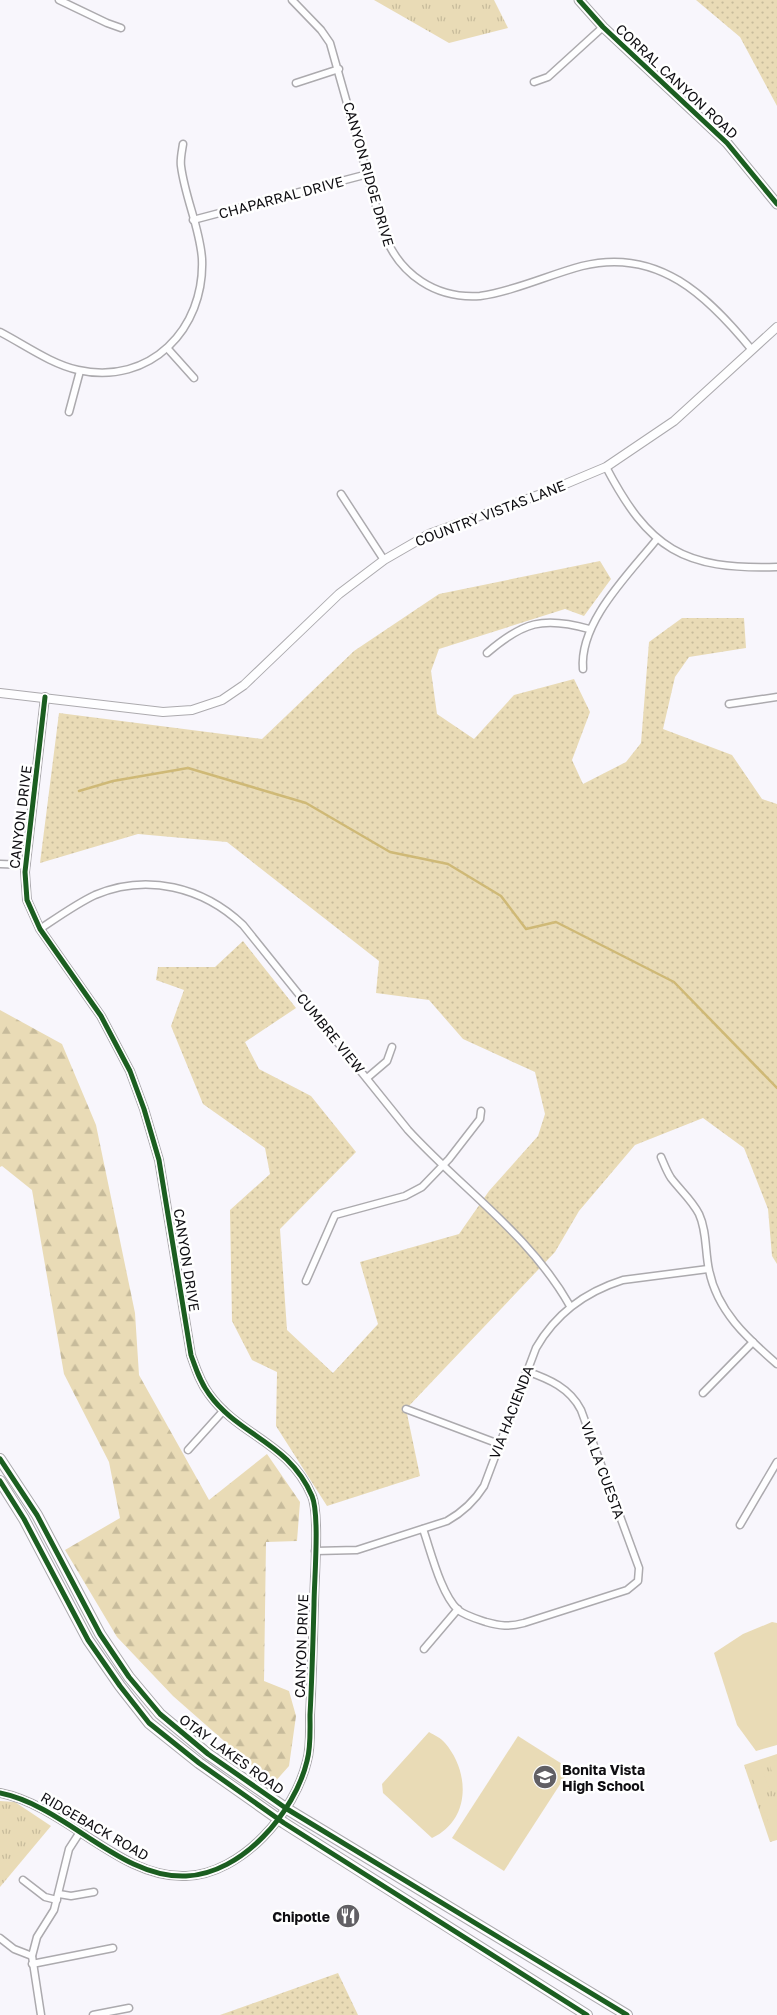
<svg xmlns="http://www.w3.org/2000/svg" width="777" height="2015" viewBox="0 0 777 2015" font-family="'Golos Text',sans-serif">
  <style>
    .grass { fill: url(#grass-dots) }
    .forest { fill: url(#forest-firs) }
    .park { fill: url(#park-tufts) }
    .pitch { fill: #e9dbb6 }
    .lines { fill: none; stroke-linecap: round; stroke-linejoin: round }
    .stream { stroke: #cfb976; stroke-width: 2.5 }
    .minor-casing { stroke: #acaaae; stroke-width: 9 }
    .tertiary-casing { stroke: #acaaae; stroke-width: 10 }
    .secondary-casing { stroke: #acaaae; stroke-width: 11 }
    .primary-casing { stroke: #acaaae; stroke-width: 12 }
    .minor { stroke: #fefeff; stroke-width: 6 }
    .tertiary { stroke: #fefeff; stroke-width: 8 }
    .secondary { stroke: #fefeff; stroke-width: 9 }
    .primary { stroke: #fefeff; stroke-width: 10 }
    .cycleway-casing { stroke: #fff; stroke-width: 8 }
    .cycleway { stroke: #1b5e20; stroke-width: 5 }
    .labels { text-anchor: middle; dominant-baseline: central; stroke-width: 5; stroke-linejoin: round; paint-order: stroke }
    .street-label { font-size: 14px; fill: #0f0e12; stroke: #fff }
    .poi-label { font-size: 14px; font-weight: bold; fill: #0f0e12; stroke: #fff; text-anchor: start }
  </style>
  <defs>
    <pattern id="grass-dots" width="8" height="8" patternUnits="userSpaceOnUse" patternTransform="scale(1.25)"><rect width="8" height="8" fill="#e9dbb6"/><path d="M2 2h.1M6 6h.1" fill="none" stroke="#c7bb9b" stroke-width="1.8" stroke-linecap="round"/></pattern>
    <pattern id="forest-firs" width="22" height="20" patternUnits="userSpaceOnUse" patternTransform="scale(1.25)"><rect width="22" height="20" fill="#e9dbb6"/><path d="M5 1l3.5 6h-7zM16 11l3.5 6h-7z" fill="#c7bb9b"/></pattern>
    <pattern id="park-tufts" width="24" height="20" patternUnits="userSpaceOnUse" patternTransform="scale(1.25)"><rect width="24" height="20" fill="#e9dbb6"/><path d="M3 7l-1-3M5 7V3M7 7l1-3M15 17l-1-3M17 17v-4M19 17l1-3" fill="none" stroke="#c7bb9b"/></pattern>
  </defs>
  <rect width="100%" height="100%" fill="#f8f6fc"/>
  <g class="grass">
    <polygon points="696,0 777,0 777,106 740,37"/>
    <polygon points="600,561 611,579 584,616 565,609 439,649 431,671 437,714 474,739 514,695 574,679 590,712 572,760 583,784 626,762 641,743 649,642 682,618 744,618 746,648 689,657 675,677 663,729 732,755 762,799 777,804 777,1264 772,1256 768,1209 744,1148 703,1118 635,1145 579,1211 555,1252 406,1409 420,1476 327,1506 276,1426 277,1372 252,1360 232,1321 230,1210 270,1174 265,1148 203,1104 171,1026 184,990 156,980 158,967 215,967 243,941 296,1008 245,1042 259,1069 311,1096 356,1152 280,1229 287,1330 333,1373 378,1324 360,1262 459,1234 489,1191 538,1136 545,1114 535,1072 463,1039 429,1000 376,993 379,961 227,842 138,834 40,863 59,713 262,739 354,651 439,594"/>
    <polygon points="338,1973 358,2015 220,2015"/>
  </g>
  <polygon class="forest" points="0,1010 62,1044 96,1125 135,1313 139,1375 209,1500 267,1454 300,1502 297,1541 266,1542 264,1681 289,1691 296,1716 289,1766 273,1784 173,1696 117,1637 65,1550 120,1518 109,1462 64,1374 32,1190 2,1166 0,1167"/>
  <g class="park">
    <polygon points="374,0 494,0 508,28 449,43"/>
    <polygon points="777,1754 777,1840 770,1842 744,1765"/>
    <polygon points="0,1801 15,1802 51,1826 0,1887"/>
  </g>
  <g class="pitch">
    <polygon points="772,1622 777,1623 777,1745 756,1751 737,1725 714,1653 743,1634"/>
    <path d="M 429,1732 C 434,1735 441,1738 445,1743 C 470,1772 471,1820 432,1838 L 383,1793 L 382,1784 Z"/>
    <polygon points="518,1736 570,1769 504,1871 452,1838"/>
    <polygon points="777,1760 777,1787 769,1763"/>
    <polygon points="761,1766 770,1791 759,1795 750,1770"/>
    <polygon points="775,1804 777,1812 777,1832 772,1833 763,1808"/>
  </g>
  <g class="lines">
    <polyline class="stream" points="79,791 113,781 188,768 306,803 390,852 448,864 501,896 526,929 556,922 674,982 777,1088"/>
    <g class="minor-casing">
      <g id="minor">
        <polyline points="59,0 107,23 121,28"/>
        <path d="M 292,0 L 321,30 L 330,43 L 384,234 C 400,275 436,299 480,296 C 515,291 548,275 582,266 C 658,247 708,296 752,350"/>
        <polyline points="534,82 548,77 603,27"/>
        <polyline points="296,83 339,69"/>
        <polyline points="193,220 368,174"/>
        <path d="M 0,332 C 25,345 51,364 78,370 C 150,386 205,329 202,259 C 200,228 185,198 181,166 C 180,159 182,151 183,144"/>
        <polyline points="168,349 194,378"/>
        <polyline points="69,412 80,371"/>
        <path d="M 606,467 C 649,549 683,570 777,567"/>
        <polyline points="341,494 384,560"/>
        <path d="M 487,653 C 523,622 543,616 589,629"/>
        <path d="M 583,669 C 579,622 629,574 657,539"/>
        <polyline points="729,704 777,697"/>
        <polyline points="0,864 26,865"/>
        <path d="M 40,929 C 58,917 76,904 95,895 C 147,873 203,887 243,925 L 408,1130 C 462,1189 530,1235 570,1306"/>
        <polyline points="367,1078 387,1061 392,1047"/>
        <path d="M 661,1157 C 664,1164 667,1172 671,1178 C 680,1190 692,1200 699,1214 C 707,1231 705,1252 709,1270 C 717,1311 747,1338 777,1364"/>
        <polyline points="306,1281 335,1215 405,1196 422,1187 449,1159 480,1119 481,1111"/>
        <polyline points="703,1393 753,1342"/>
        <polyline points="406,1409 499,1444"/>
        <polyline points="188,1450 224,1410"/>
        <polyline points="740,1525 777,1462"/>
        <path d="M 423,1529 C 431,1552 441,1594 458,1610 C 466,1616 477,1619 486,1622 C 500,1626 509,1627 524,1623 L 627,1590 L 638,1581 L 639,1568 L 581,1410 C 570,1388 549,1379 526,1371"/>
        <path d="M 315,1551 L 357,1550 L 447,1521 C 463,1512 474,1502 484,1486 L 536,1348 C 556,1313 585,1292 623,1280 L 708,1269"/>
        <polyline points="424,1649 458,1609"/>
        <polyline points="23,1880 45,1897 57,1900"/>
        <polyline points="59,1894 71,1896 94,1892"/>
        <polyline points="0,1938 14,1949 32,1956"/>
        <polyline points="32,1964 113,1948"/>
        <polyline points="41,2015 32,1956 37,1937 54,1910 69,1849 80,1832"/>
        <polyline points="93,2015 129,2008"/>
      </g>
    </g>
    <g class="tertiary-casing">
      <g id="tertiary">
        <polyline points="0,693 163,712 192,710 222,700 244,685 339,594 384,560 429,534 544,493 606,467 674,421 777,327"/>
        <path d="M 0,1793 C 66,1806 120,1879 186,1876 C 242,1874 295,1812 307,1761 C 311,1747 310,1730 310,1715 C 312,1678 313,1642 314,1605 C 314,1582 320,1515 312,1496 C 289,1442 239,1436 209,1394 C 200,1382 196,1369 191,1355 L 159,1160 L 144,1109 L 130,1071 L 101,1016 L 40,929 L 27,900 L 25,872 L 45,697"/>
      </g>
    </g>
    <g class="secondary-casing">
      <polyline id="secondary" points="579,0 603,27 727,143 777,204"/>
    </g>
    <g class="primary-casing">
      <g id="primary">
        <polyline points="0,1459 37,1515 100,1634 129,1677 160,1714 208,1754 287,1809 627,2015"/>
        <polyline points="0,1481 24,1519 88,1640 120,1686 149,1723 199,1763 284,1823 587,2015"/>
      </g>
    </g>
    <use href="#minor" class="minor"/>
    <use href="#tertiary" class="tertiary"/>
    <use href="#secondary" class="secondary"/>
    <use href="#primary" class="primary"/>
    <g class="cycleway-casing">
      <g id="cycleway">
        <polyline points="579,0 603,27 727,143 777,204"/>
        <polyline points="0,1459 37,1515 100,1634 129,1677 160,1714 208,1754 287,1809 627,2015"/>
        <polyline points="0,1481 24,1519 88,1640 120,1686 149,1723 199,1763 284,1823 587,2015"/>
        <path d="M 0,1793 C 66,1806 120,1879 186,1876 C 242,1874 295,1812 307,1761 C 311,1747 310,1730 310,1715 C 312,1678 313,1642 314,1605 C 314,1582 320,1515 312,1496 C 289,1442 239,1436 209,1394 C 200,1382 196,1369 191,1355 L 159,1160 L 144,1109 L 130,1071 L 101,1016 L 40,929 L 27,900 L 25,872 L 45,697"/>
      </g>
    </g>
    <use href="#cycleway" class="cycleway"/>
  </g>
  <defs>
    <g id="school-disc" transform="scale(1.25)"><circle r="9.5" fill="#615f64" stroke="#fff"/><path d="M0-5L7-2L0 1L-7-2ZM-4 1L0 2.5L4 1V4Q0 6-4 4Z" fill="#fff"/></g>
    <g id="restaurant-disc" transform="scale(1.25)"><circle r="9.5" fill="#615f64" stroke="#fff"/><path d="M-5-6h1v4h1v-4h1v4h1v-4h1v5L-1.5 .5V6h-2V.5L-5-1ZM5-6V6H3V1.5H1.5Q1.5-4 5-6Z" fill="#fff"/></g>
  </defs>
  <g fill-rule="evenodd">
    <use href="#school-disc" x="545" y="1777"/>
    <use href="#restaurant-disc" x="348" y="1916"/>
  </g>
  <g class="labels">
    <g class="street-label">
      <text transform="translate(677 81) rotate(43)">CORRAL CANYON ROAD</text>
      <text transform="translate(369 174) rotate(74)">CANYON RIDGE DRIVE</text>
      <text transform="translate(281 197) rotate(-15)">CHAPARRAL DRIVE</text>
      <text transform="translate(490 513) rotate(-21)">COUNTRY VISTAS LANE</text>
      <text transform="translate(20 817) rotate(-83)">CANYON DRIVE</text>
      <text transform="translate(331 1033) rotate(51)">CUMBRE VIEW</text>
      <text transform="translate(187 1260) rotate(81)">CANYON DRIVE</text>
      <text transform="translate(511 1412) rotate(-69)">VIA HACIENDA</text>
      <text transform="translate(603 1470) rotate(70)">VIA LA CUESTA</text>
      <text transform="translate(301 1646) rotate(-88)">CANYON DRIVE</text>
      <text transform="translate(232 1754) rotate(36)">OTAY LAKES ROAD</text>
      <text transform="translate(95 1826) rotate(30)">RIDGEBACK ROAD</text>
    </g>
    <g class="poi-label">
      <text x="562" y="1769">Bonita Vista<tspan x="562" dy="16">High School</tspan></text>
      <text x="330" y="1916" text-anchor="end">Chipotle</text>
    </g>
  </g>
</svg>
